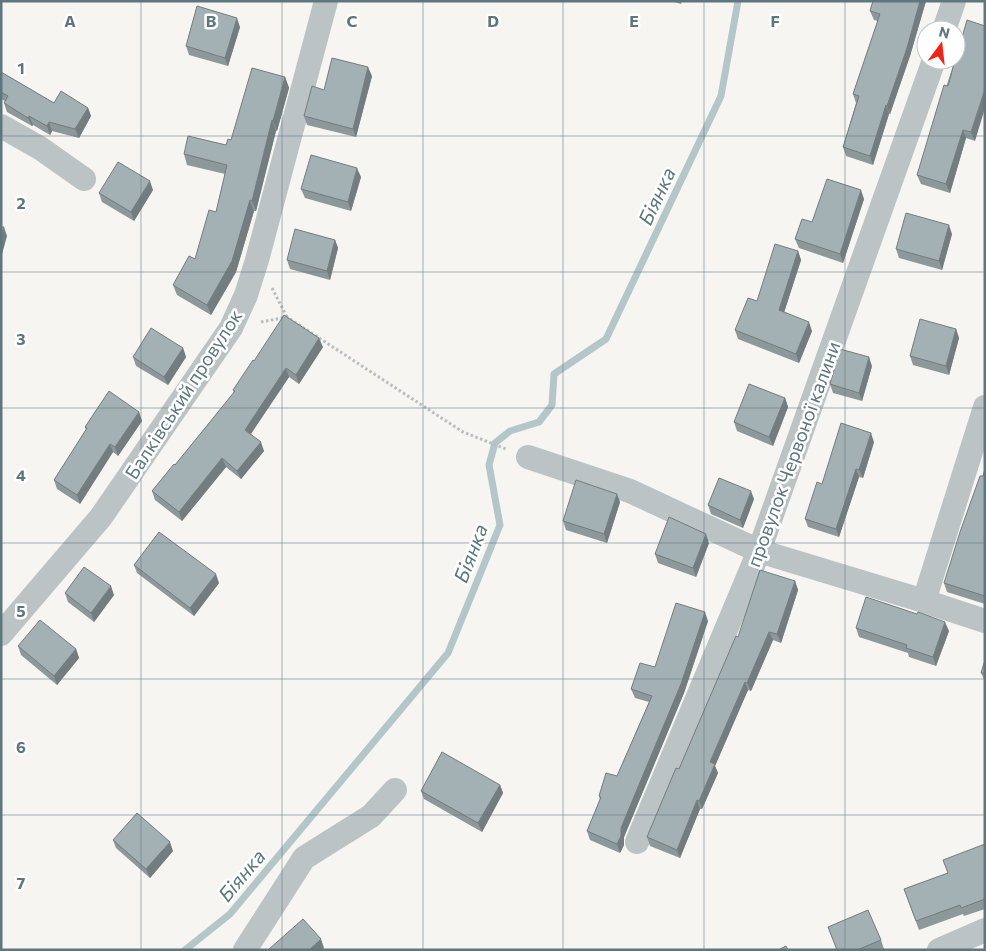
<svg xmlns="http://www.w3.org/2000/svg" width="986" height="951" viewBox="0 0 986 951" font-family="Commissioner,sans-serif">
  <style>
    .lines { fill: none; stroke-linecap: round; stroke-linejoin: round }
    .stream { stroke: #b4c6c8; stroke-width: 7 }
    .path { stroke: #b8bdbe; stroke-width: 3; stroke-dasharray: 2.5 2.5; stroke-linecap: butt }
    .minor { stroke: #bbc3c5; stroke-width: 24 }
    .wall { fill: #8d989b }
    .shaded-wall { fill: #737c7e }
    .building { fill: #a4b1b4; stroke: #737c7e }
    .grid { fill: none; stroke: #5e777f; stroke-width: 1; stroke-opacity: 0.55 }
    .labels { text-anchor: middle; dominant-baseline: central; stroke-width: 5; stroke-linejoin: round; paint-order: stroke }
    .street-label { font-size: 19px; fill: #5e777f; stroke: #fff }
    .water-label { font-size: 20px; font-style: italic; fill: #59787c; stroke: #fff }
    .grid-label { font-size: 16px; text-anchor: middle; font-weight: bold; fill: #5e777f; stroke: #fff; stroke-width: 5; stroke-linejoin: round; paint-order: stroke }
  </style>
  <rect width="100%" height="100%" fill="#f6f5f2"/>
  <g class="lines">
    <polyline class="stream" points="185,950 230,914 448,653 500,525 489,465 495,443 510,431 539,422 552,405 554,374 606,339 721,96 738,1"/>
    <g class="path">
      <polyline points="272,288 287,317"/>
      <polyline points="261,322 287,317 463,432 506,449"/>
    </g>
    <g class="minor">
      <polyline points="944,30 954,1"/>
      <polyline points="1,126 40,148 84,179"/>
      <polyline points="528,457 630,491 759,551 924,601 985,621"/>
      <polyline points="924,601 985,407"/>
      <polyline points="1,634 101,517 231,328 246,295 257,260 326,1"/>
      <polyline points="637,842 759,551 934,60"/>
      <polyline points="245,950 304,858 371,816 395,790"/>
      <polyline points="939,950 985,930"/>
    </g>
  </g>
  <g class="wall">
    <polygon points="671,1 682,1 681,4"/>
    <polygon points="873,1 926,1 910,56 890,114 889,114 873,165 846,156 843,147 856,103 853,94 878,21 874,20 870,11"/>
    <polygon points="240,27 228,66 189,55 186,46"/>
    <polygon points="955,60 975,141 966,138 950,193 921,184 917,175"/>
    <polygon points="1,72 54,103 88,108 91,116 79,138 52,131 50,135 33,125 32,126 7,112 4,103 5,101 1,99"/>
    <polygon points="372,76 356,137 307,125 304,116 324,90"/>
    <polygon points="285,77 289,88 277,131 276,131 256,211 254,211 236,272 211,315 177,295 173,285 195,259 216,212 225,174 187,165 184,154 226,145"/>
    <polygon points="361,177 351,211 305,198 301,189"/>
    <polygon points="153,190 134,221 102,202 99,193"/>
    <polygon points="864,199 843,263 799,248 795,239 812,222"/>
    <polygon points="952,234 942,270 899,258 896,249"/>
    <polygon points="335,240 338,248 330,280 290,269 287,260"/>
    <polygon points="798,251 801,260 784,312 812,331 799,363 738,339 735,330 757,301"/>
    <polygon points="956,329 959,338 949,375 913,365 910,356"/>
    <polygon points="323,347 299,384 289,377 251,434 264,451 241,479 226,467 182,521 155,500 152,491 175,465 234,393 233,390 254,361"/>
    <polygon points="183,348 186,357 168,385 136,366 133,357"/>
    <polygon points="872,366 862,401 833,393 830,384"/>
    <polygon points="785,398 788,407 773,446 737,431 734,422"/>
    <polygon points="139,412 142,421 118,456 113,452 80,504 57,489 54,480 86,430 85,427"/>
    <polygon points="874,442 863,478 859,477 839,537 808,527 805,519 822,484"/>
    <polygon points="985,469 985,604 947,592 944,583"/>
    <polygon points="754,499 743,528 711,514 708,505"/>
    <polygon points="620,502 607,543 566,530 563,521"/>
    <polygon points="709,543 696,577 658,563 655,554"/>
    <polygon points="134,565 219,583 194,616 137,573"/>
    <polygon points="795,581 798,590 781,643 773,640 751,691 748,690 715,766 718,773 702,809 700,809 680,858 650,846 647,837 679,769"/>
    <polygon points="65,593 114,595 94,622 68,602"/>
    <polygon points="708,621 684,693 624,837 624,845 620,853 590,840 587,831 600,800 599,796 617,776 649,702 635,698 631,689"/>
    <polygon points="856,628 949,631 936,666 909,657 908,653 859,637"/>
    <polygon points="18,646 76,649 79,658 57,685 21,655"/>
    <polygon points="985,660 985,681 981,673"/>
    <polygon points="500,785 503,793 482,832 424,799 421,791"/>
    <polygon points="113,840 173,851 150,878 116,848"/>
    <polygon points="985,844 985,909 964,916 963,914 919,930 904,889 948,873"/>
    <polygon points="828,927 881,940 884,949 882,950 837,950"/>
  </g>
  <g class="shaded-wall">
    <polygon points="920,1 926,1 910,56 890,114 887,106"/>
    <polygon points="237,18 240,27 228,66 225,58"/>
    <polygon points="368,67 372,76 356,137 353,129"/>
    <polygon points="285,77 289,88 277,131 273,121"/>
    <polygon points="985,89 985,108 975,141 971,132"/>
    <polygon points="886,105 889,114 873,165 870,156"/>
    <polygon points="88,108 91,116 79,138 75,129"/>
    <polygon points="29,116 33,125 32,126 28,118"/>
    <polygon points="272,120 276,131 256,211 252,201"/>
    <polygon points="49,122 52,131 50,135 47,126"/>
    <polygon points="963,130 966,138 950,193 946,184"/>
    <polygon points="357,168 361,177 351,211 348,202"/>
    <polygon points="150,181 153,190 134,221 131,212"/>
    <polygon points="861,190 864,199 843,263 840,254"/>
    <polygon points="250,200 254,211 236,272 211,315 207,305"/>
    <polygon points="949,225 952,234 942,270 939,261"/>
    <polygon points="4,227 7,236 1,258 1,237"/>
    <polygon points="335,240 338,248 330,280 327,271"/>
    <polygon points="798,251 801,260 782,319 779,310"/>
    <polygon points="809,322 812,331 799,363 796,354"/>
    <polygon points="956,329 959,338 949,375 946,366"/>
    <polygon points="319,338 323,347 299,384 296,375"/>
    <polygon points="183,348 186,357 168,385 164,377"/>
    <polygon points="869,357 872,366 862,401 859,393"/>
    <polygon points="286,368 289,377 248,438 245,430"/>
    <polygon points="785,398 788,407 773,446 769,437"/>
    <polygon points="139,412 142,421 118,456 115,447"/>
    <polygon points="871,433 874,442 863,478 859,470"/>
    <polygon points="261,442 264,451 241,479 237,471"/>
    <polygon points="110,444 113,452 80,504 77,495"/>
    <polygon points="222,458 226,467 182,521 179,512"/>
    <polygon points="856,469 859,477 839,537 836,529"/>
    <polygon points="751,491 754,499 743,528 740,520"/>
    <polygon points="617,494 620,502 607,543 604,534"/>
    <polygon points="706,534 709,543 696,577 693,568"/>
    <polygon points="216,574 219,583 194,616 190,608"/>
    <polygon points="795,581 798,590 781,643 777,634"/>
    <polygon points="111,586 114,595 94,622 91,613"/>
    <polygon points="705,612 708,621 684,693 624,837 624,845 620,853 617,844 621,828"/>
    <polygon points="945,622 949,631 936,666 933,657"/>
    <polygon points="769,632 773,640 751,691 747,683"/>
    <polygon points="76,649 79,658 57,685 54,676"/>
    <polygon points="745,682 748,690 715,766 718,773 702,809 699,801 710,762"/>
    <polygon points="500,785 503,793 482,832 478,823"/>
    <polygon points="697,800 700,809 680,858 677,850"/>
    <polygon points="170,842 173,851 150,878 146,869"/>
    <polygon points="321,939 324,948 322,950 309,950"/>
  </g>
  <g class="building">
    <polygon points="873,1 920,1 907,48 887,106 886,105 870,156 843,147 859,96 853,94 880,14 870,11"/>
    <polygon points="197,6 237,18 225,58 186,46"/>
    <polygon points="967,20 985,26 985,89 971,132 963,130 946,184 917,175 944,85 948,86 955,60 956,60 956,58"/>
    <polygon points="332,58 368,67 353,129 304,116 312,86 324,90"/>
    <polygon points="252,68 285,77 273,121 272,120 252,201 250,200 232,261 207,305 173,285 189,256 195,259 209,210 216,212 227,165 184,154 188,136 226,145 228,139 231,140"/>
    <polygon points="1,72 54,103 61,91 88,108 75,129 49,122 47,126 29,116 28,118 4,103 8,96 1,92"/>
    <polygon points="311,155 357,168 348,202 301,189"/>
    <polygon points="118,162 150,181 131,212 99,193"/>
    <polygon points="827,179 861,190 840,254 795,239 802,219 812,222"/>
    <polygon points="906,213 949,225 939,261 896,249"/>
    <polygon points="1,227 4,227 1,237"/>
    <polygon points="295,229 335,240 327,271 287,260"/>
    <polygon points="775,244 798,251 779,310 809,322 796,354 735,330 748,298 757,301"/>
    <polygon points="284,315 319,338 296,375 286,368 245,430 261,442 237,471 222,458 179,512 152,491 174,464 175,465 235,391 233,390 253,360 254,361"/>
    <polygon points="920,319 956,329 946,366 910,356"/>
    <polygon points="151,328 183,348 164,377 133,357"/>
    <polygon points="840,349 869,357 859,393 830,384"/>
    <polygon points="749,384 785,398 769,437 734,422"/>
    <polygon points="109,391 139,412 115,447 110,444 77,495 54,480 87,428 85,427"/>
    <polygon points="841,423 871,433 859,470 856,469 836,529 805,519 817,482 822,484"/>
    <polygon points="985,469 985,596 944,583 960,532 980,476 983,476"/>
    <polygon points="719,478 751,491 740,520 708,505"/>
    <polygon points="576,480 617,494 604,534 563,521"/>
    <polygon points="669,517 706,534 693,568 655,554"/>
    <polygon points="159,532 216,574 190,608 134,565"/>
    <polygon points="84,567 111,586 91,613 65,593"/>
    <polygon points="760,570 795,581 777,634 769,632 747,683 745,682 710,762 715,764 699,801 697,800 677,850 647,837 676,768 679,769 736,636 738,637"/>
    <polygon points="866,597 917,614 918,612 945,622 933,657 906,648 907,645 856,628"/>
    <polygon points="676,603 705,612 681,684 621,828 621,836 617,844 587,831 601,797 599,796 606,773 617,776 652,696 631,689 640,663 655,667"/>
    <polygon points="40,620 76,649 54,676 18,646"/>
    <polygon points="985,660 985,673 981,673"/>
    <polygon points="442,752 500,785 478,823 421,791"/>
    <polygon points="137,813 170,842 146,869 113,840"/>
    <polygon points="985,844 985,899 961,908 960,905 916,921 904,889 948,873 943,860"/>
    <polygon points="868,910 881,940 857,950 837,950 828,927"/>
    <polygon points="303,919 321,939 309,950 268,950"/>
    <polygon points="786,946 788,950 778,950"/>
  </g>
  <path class="grid" d="M 141,1 L 141,950M 282,1 L 282,950M 423,1 L 423,950M 563,1 L 563,950M 704,1 L 704,950M 845,1 L 845,950M 1,136 L 985,136M 1,272 L 985,272M 1,408 L 985,408M 1,543 L 985,543M 1,679 L 985,679M 1,815 L 985,815"/>
  <g class="labels">
    <g class="street-label">
      <text transform="translate(183 394) rotate(-57)">Балківський провулок</text>
      <text transform="translate(793 454) rotate(-70)">провулок Червоної калини</text>
    </g>
    <g class="water-label">
      <text transform="translate(656 196) rotate(-65)">Біянка</text>
      <text transform="translate(470 553) rotate(-69)">Біянка</text>
      <text transform="translate(241 875) rotate(-50)">Біянка</text>
    </g>
  </g>
  <g class="grid-label">
    <text x="70" y="27">A</text>
    <text x="211" y="27">B</text>
    <text x="352" y="27">C</text>
    <text x="493" y="27">D</text>
    <text x="634" y="27">E</text>
    <text x="775" y="27">F</text>
    <text x="21" y="74">1</text>
    <text x="21" y="209">2</text>
    <text x="21" y="345">3</text>
    <text x="21" y="481">4</text>
    <text x="21" y="617">5</text>
    <text x="21" y="753">6</text>
    <text x="21" y="889">7</text>
  </g>
  <rect width="986" height="951" fill="none" stroke="#5e777f" stroke-width="5"/>
  <g transform="translate(941 45) rotate(15)"><circle r="24" fill="#ffffff" stroke="#bfc9cc"/>
  <path d="M0-4L9 19L0 12L-9 19Z" fill="#f12217"/>
  <text y="-8" font-size="14" font-weight="bold" text-anchor="middle" fill="#5e777f">N</text>
  </g>
</svg>
